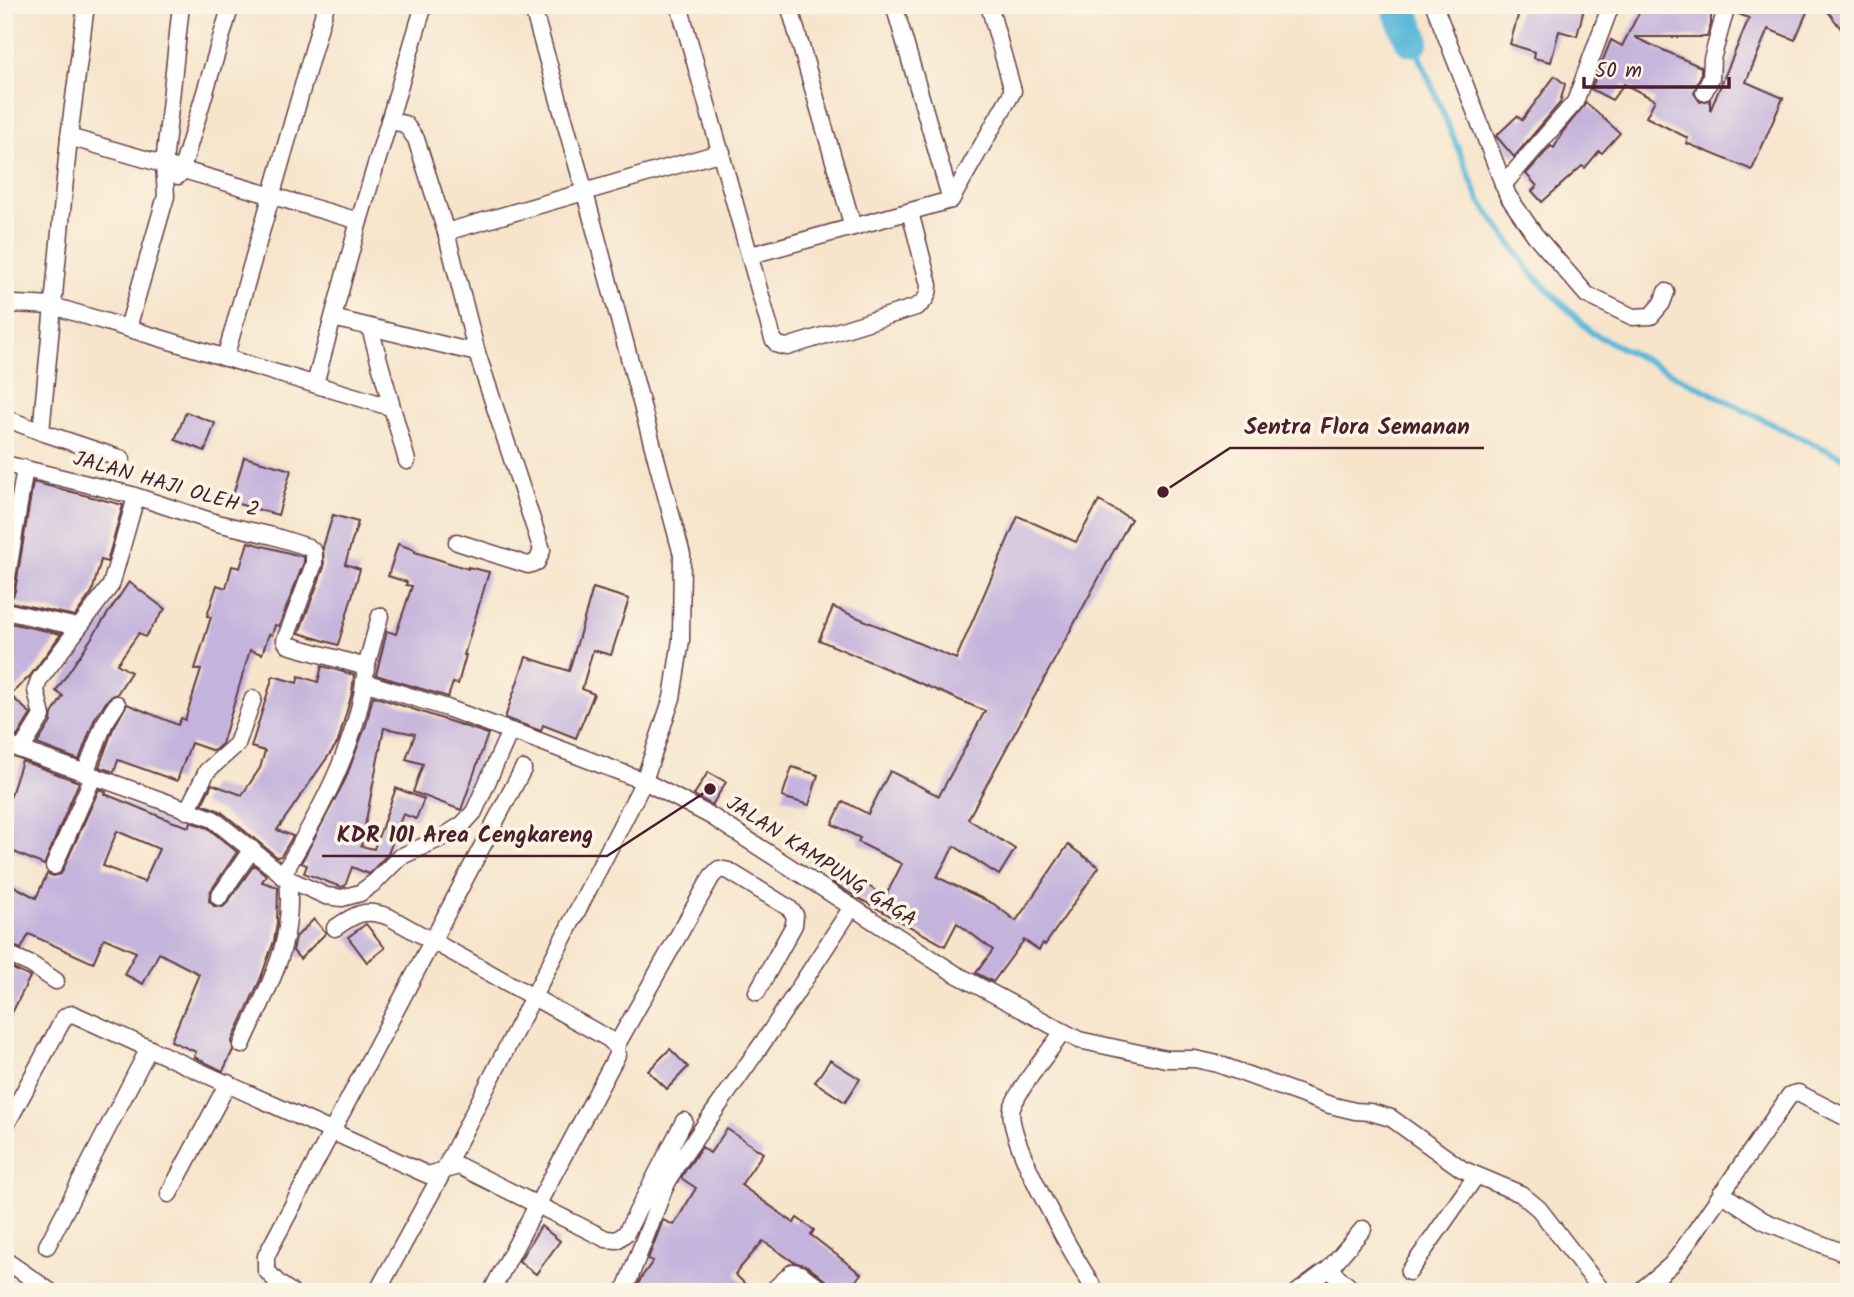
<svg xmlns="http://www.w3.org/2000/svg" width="1854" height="1297" viewBox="0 0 1854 1297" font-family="Kalam,sans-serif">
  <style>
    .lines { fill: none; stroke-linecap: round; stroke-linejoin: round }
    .stream { stroke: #5cb9da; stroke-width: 6 }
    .river { stroke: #5cb9da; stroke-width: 35 }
    .building { fill: #c4b3dc; fill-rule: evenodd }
    .minor-casing { stroke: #643d43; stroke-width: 19 }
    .minor { stroke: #fff; stroke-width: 16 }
    .labels { text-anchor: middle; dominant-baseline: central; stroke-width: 7; stroke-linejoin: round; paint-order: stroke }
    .street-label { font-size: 21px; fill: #4a1f2b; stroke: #fcf5e5 }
    .leader { fill: none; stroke: #4a1f2b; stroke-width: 2.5 }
    .callout-dot { fill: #4a1f2b; stroke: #fcf5e5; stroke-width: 2.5 }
    .callout-label { font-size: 23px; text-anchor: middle; font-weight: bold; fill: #4a1f2b; stroke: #fcf5e5; stroke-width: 7; stroke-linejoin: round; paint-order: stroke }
  </style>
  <rect width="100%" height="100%" fill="#fcf5e5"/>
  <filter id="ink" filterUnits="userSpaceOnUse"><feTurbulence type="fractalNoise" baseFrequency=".0143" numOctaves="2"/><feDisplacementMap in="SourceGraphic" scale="14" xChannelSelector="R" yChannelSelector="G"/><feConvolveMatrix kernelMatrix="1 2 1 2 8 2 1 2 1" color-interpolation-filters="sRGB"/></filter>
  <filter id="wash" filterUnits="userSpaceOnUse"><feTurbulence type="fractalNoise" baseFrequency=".00686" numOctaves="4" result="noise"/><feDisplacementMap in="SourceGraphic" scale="28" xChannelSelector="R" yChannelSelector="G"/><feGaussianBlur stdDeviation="1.57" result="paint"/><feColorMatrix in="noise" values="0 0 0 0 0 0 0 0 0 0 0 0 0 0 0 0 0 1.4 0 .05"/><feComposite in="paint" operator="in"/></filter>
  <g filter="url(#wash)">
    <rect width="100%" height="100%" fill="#f6e4cb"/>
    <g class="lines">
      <polyline class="stream" points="1412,39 1480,201 1533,275 1592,333 1788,432 1849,460"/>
      <polyline class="river" points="1398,5 1412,39"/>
    </g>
    <g id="blocks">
      <g class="building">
        <polygon points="1521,5 1585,5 1577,36 1559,31 1551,62 1534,58 1535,52 1510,44"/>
        <polygon points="1643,5 1711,5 1711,24 1707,37 1634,37 1701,67 1701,75 1694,93 1700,102 1710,100 1710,111 1749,18 1736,13 1737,5 1810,5 1795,40 1768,29 1746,82 1783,98 1752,170 1686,143 1688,138 1646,117 1655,100 1624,84 1612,100 1591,89 1611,40 1622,46"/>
        <polygon points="1823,5 1849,5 1849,39"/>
        <polygon points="1555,76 1565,84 1560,103 1514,157 1496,136 1517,116 1522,120"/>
        <polygon points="1586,103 1620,133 1602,153 1599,151 1585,168 1582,166 1542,202 1532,191 1537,186 1526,174 1551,146 1554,148 1562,133"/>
        <polygon points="186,412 215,423 205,451 175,440"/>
        <polygon points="244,457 291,470 278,515 231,502"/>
        <polygon points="33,482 123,505 107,562 101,560 92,592 75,616 5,601 13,596 15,591"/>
        <polygon points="1099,501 1131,519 968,819 1015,849 999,875 954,846 937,877 994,904 1016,921 1068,845 1099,867 1045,945 1043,943 1039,950 1024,940 993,982 976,973 993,950 957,923 945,946 856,897 827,879 833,866 852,875 885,897 902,864 858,842 860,838 832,824 843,801 868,814 890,771 939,796 985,711 819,640 833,607 956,659 1018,516 1076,542"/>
        <polygon points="333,515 358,522 345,564 360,569 338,645 299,633 324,567 323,547"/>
        <polygon points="248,542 304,557 304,562 279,626 275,625 272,635 269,634 262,654 250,650 222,744 214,751 191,743 177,781 118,760 114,772 99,767 113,729 127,704 178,725 181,718 185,720 201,670 195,669 211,617 207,616 217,585 226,588 232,566 240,568"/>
        <polygon points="398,544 415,550 415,552 468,569 468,567 489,572 464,655 466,655 458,684 453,683 448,697 376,675 387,631 396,634 412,586 406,585 407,582 388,576"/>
        <polygon points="129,582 165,609 145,637 139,633 117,664 131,672 117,694 109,698 95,718 79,760 37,744 51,722 52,714 63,696 56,691"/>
        <polygon points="593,588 629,599 611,655 593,650 582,689 594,694 576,738 543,725 541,731 505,718 526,657 569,671"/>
        <polygon points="5,622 61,634 30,676 10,695 31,714 17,737 5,727"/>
        <polygon points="322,666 354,675 352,693 338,742 277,830 293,836 281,856 277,857 220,811 202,804 212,784 242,795 260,768 265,751 251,747 273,676 297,683 299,676 318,682"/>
        <polygon points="373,696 488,734 461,810 413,792 423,764 406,759 415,734 384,728 361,846 374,849 396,788 424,799 416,819 403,814 388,854 369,874 352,867 345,886 341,887 304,873 307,865 301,863 345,780 366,725"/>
        <polygon points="22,761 79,782 44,865 5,848 5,799 9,801"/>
        <polygon points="792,767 818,775 809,805 782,797"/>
        <polygon points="708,772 726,782 712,805 694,795"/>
        <path d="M 99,789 L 106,792 L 105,794 L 171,821 L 189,827 L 191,822 L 208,828 L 237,852 L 210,892 L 209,901 L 214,906 L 223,907 L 227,903 L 254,865 L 266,875 L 262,882 L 278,887 L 277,923 L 274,941 L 260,980 L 232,1041 L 233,1050 L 223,1071 L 194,1057 L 196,1052 L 171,1041 L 199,974 L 159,953 L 143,984 L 124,974 L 136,952 L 104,938 L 93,963 L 29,934 L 21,949 L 5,943 L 5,881 L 36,898 L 47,874 L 54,876 L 61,874 ZM 117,831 L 159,849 L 144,882 L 103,866 Z"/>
        <polygon points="314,919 326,933 300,959 293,951 296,937"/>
        <polygon points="366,924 385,948 367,962 348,937"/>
        <polygon points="5,965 30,977 5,1027"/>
        <polygon points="670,1049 688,1067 667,1089 648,1071"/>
        <polygon points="830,1060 860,1079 845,1102 815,1082"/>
        <polygon points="727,1129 763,1153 741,1185 794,1223 797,1218 814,1230 811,1235 861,1274 847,1292 834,1292 830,1284 807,1266 794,1262 763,1241 735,1274 753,1292 635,1292 641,1278 653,1261 648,1259 663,1220 674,1225 696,1188 681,1178 685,1171 702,1147 710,1153"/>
        <polygon points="541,1226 560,1241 536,1274 519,1261"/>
      </g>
    </g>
  </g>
  <g filter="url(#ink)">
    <use href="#blocks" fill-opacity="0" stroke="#643d43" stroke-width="2"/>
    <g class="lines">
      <g class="minor-casing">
        <g id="minor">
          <path d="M 679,5 L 773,339 L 778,345 L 787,347 L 916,307 C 925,302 929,296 929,285 L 910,212"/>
          <polyline points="789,5 853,227"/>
          <polyline points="894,5 951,200"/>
          <polyline points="1434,5 1508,196 1535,235 1587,295 1633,317 1651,316 1662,303 1666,292"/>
          <polyline points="1704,92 1711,78 1712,59 1727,5"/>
          <polyline points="389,121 405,124 416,139 446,232 477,353 542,550 537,562 528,565 457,542"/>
          <polyline points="69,137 359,221"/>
          <polyline points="178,176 182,169 231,5"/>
          <polyline points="1503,185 1575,102 1611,5"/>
          <polyline points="446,232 722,152"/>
          <polyline points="751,255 951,200 1013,91 989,5"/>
          <polyline points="5,307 15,304 53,306 390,407"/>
          <polyline points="333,318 477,353"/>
          <polyline points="128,328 166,196 164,164 181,5"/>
          <polyline points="370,328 407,461"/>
          <polyline points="225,358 326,5"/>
          <polyline points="315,384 359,221 424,5"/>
          <polyline points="5,418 41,432 122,459"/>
          <polyline points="41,432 69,137 86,5"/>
          <path d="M 5,464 L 132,495 L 217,523 L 273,536 L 308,547 L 314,552 L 314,564 L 285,640 L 288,645 L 366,667 C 360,741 319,813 282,876"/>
          <polyline points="5,589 25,468"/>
          <polyline points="5,611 78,627"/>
          <polyline points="366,667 380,616"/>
          <polyline points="364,682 447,708 510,731"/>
          <polyline points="5,744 213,819 288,879 326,896 342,898 360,893 375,882 400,857 443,837 463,824 474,812 510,731 526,736 644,781 711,816 954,973 1079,1040 1166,1059 1195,1059 1218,1064 1330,1105 1355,1111 1370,1112 1391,1118 1462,1169 1521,1194 1539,1209 1603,1292"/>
          <polyline points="21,750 42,716 36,690 39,680 111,585 136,497"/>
          <polyline points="85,773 104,724 117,704"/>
          <polyline points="187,811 207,771 237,744 253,699"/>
          <polyline points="54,866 93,777"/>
          <polyline points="219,897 252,849"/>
          <path d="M 335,928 C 355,914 365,908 389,917 L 609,1039 L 616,1046 L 617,1055 L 491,1292"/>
          <polyline points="5,953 32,965 56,981"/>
          <path d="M 1063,1032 C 1048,1053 1020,1086 1012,1108 C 1003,1136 1078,1263 1096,1292"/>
          <path d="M 242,1045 C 268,986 295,946 288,879"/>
          <polyline points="616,1046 712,876 719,869 729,871 789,908 795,915 794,925 757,992"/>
          <polyline points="5,1127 64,1018 68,1015 73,1014 428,1175 459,1166 606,1239 617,1240 626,1233 684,1121"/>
          <polyline points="1721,1193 1764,1221 1849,1255"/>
          <polyline points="169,1194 228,1083"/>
          <polyline points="47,1246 149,1048"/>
          <polyline points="5,1260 51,1292"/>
          <polyline points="1329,1269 1355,1292"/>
          <polyline points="1409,1272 1476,1176"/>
          <polyline points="291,1292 278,1283 266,1270 266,1256 523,769"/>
          <polyline points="377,1292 444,1170 644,781 672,698 681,640 682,555 585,193 532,5"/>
          <polyline points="624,1292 664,1189 676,1166 771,1031 852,907"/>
          <polyline points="771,1292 793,1272 801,1274 824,1292"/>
          <polyline points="1298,1292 1329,1269 1363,1229"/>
          <polyline points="1639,1292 1671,1265 1679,1255 1790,1095 1798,1093 1849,1119"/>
        </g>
      </g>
      <use href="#minor" class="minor"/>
    </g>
  </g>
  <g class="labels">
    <g class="street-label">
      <text transform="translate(166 485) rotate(16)">JALAN HAJI OLEH 2</text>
      <text transform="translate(821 862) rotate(33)">JALAN KAMPUNG GAGA</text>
    </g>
  </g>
  <path class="leader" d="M1163 492L1230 448H1484M710 789L607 856H322"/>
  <g class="callout-dot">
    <circle cx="1163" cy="492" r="7"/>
    <circle cx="710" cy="789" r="7"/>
  </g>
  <g class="callout-label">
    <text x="1357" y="434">Sentra Flora Semanan</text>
    <text x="465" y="842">KDR 101 Area Cengkareng</text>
  </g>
  <rect width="1854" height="1297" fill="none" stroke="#fcf5e5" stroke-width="28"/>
  <path d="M1584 77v10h145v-10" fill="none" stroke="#4a1f2b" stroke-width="3.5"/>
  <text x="1595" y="77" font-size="21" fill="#4a1f2b" stroke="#fcf5e5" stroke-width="5" paint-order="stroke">50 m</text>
</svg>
